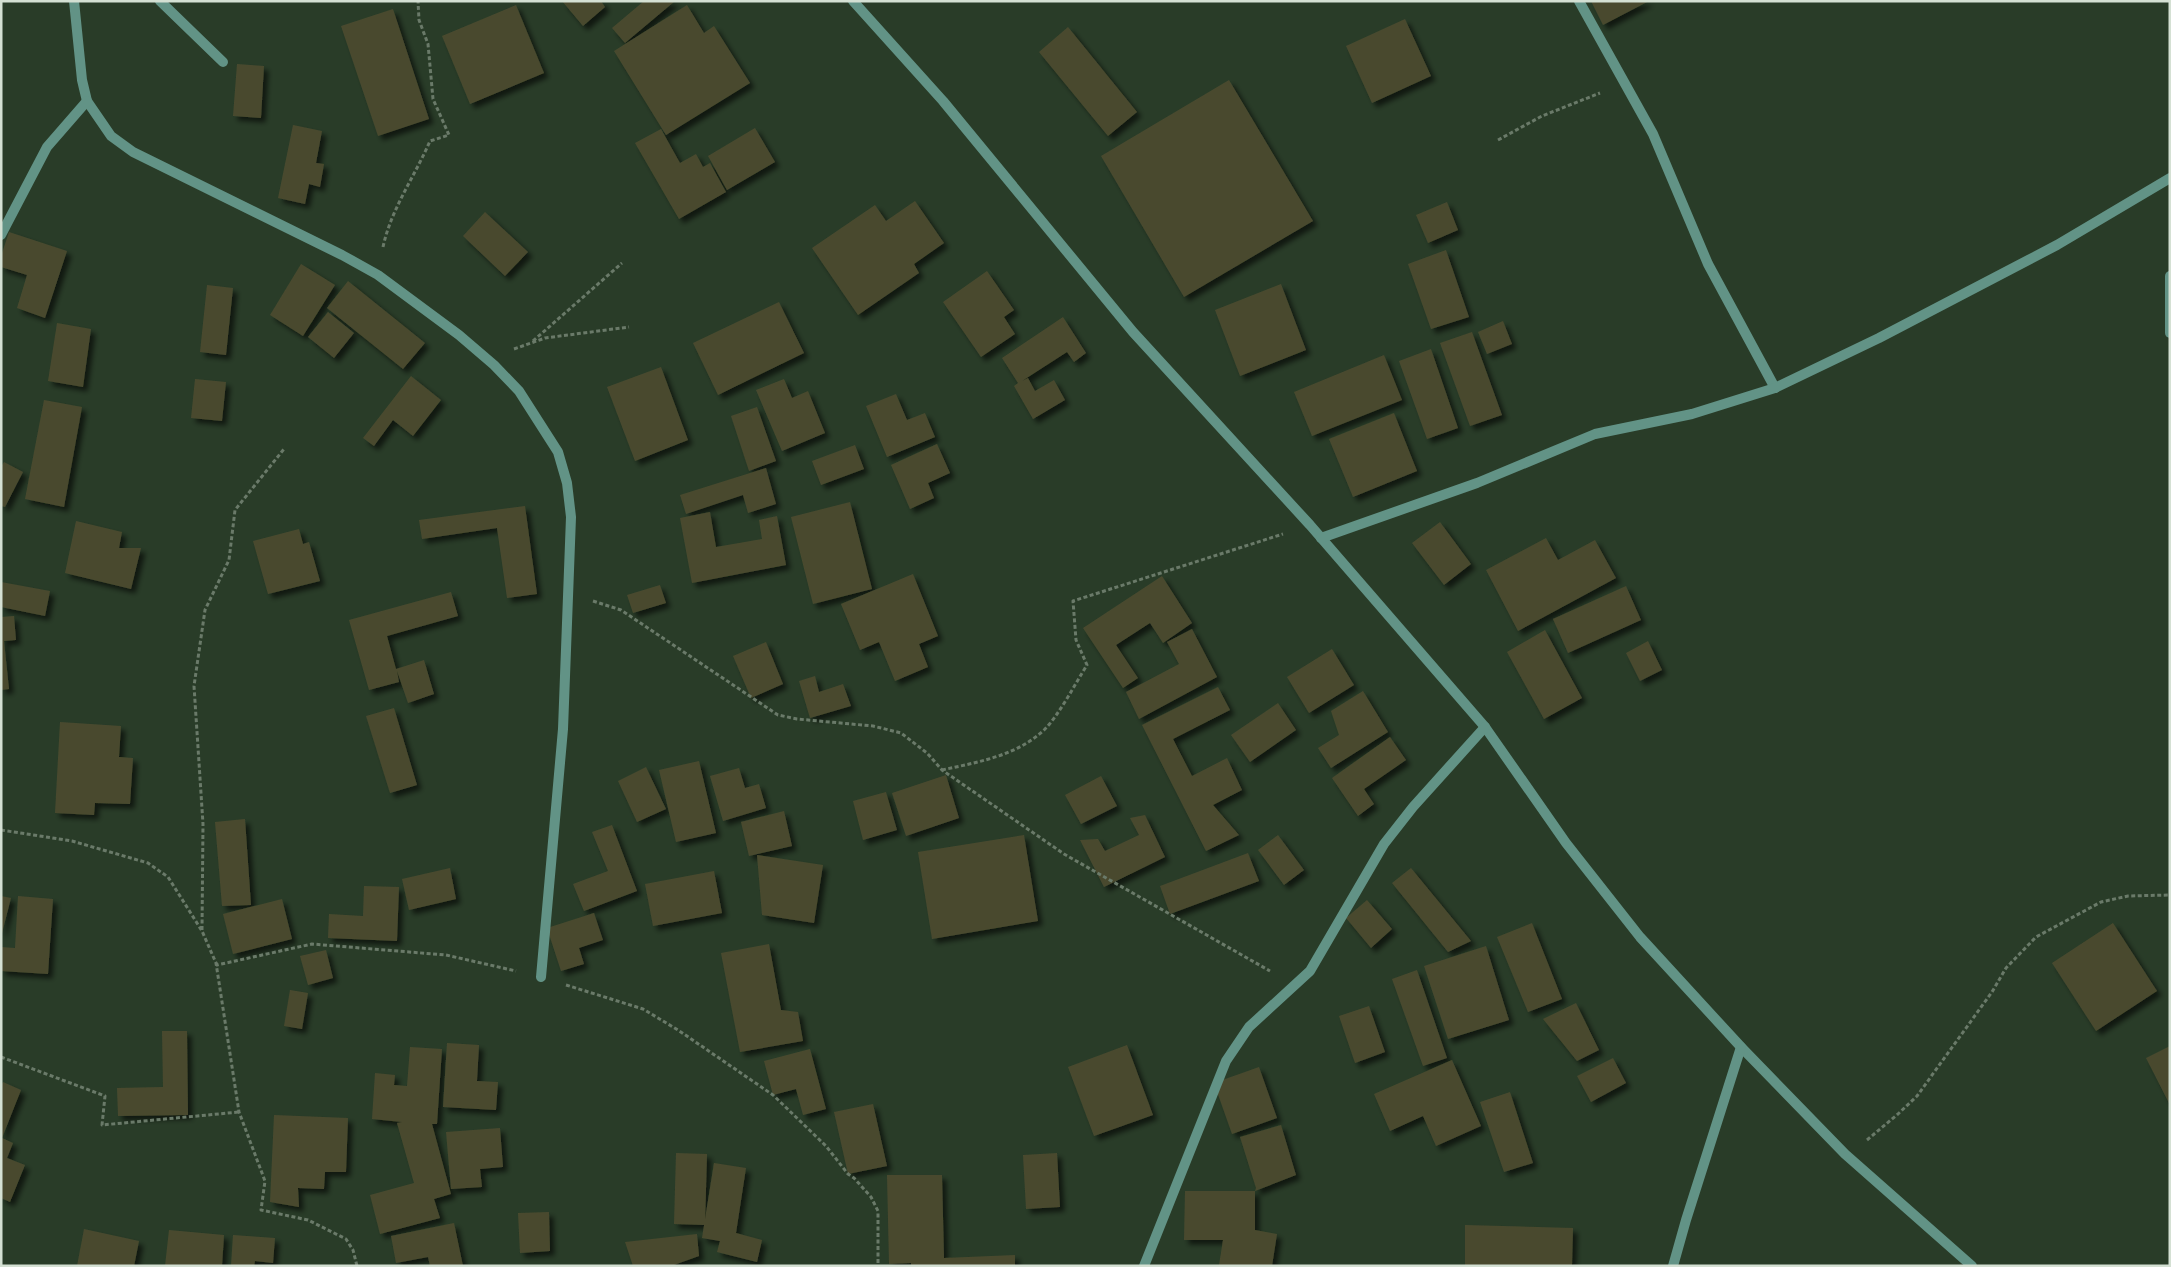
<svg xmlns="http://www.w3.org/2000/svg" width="2171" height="1267" viewBox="0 0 2171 1267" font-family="Ubuntu,sans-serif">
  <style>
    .building { fill: #494a2f; filter: url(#shadow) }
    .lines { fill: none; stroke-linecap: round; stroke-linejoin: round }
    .path { stroke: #6a7a69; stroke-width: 3; stroke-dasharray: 4 2.5; stroke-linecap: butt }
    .lane { stroke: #629386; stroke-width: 10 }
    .street { stroke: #629386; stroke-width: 10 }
  </style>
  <defs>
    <filter id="shadow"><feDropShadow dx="4.5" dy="4.5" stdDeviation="2.5" flood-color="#0009"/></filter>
  </defs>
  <rect width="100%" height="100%" fill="#293c28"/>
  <g class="building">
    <polygon points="562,1 601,1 605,7 583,26"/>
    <polygon points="644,1 675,1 625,43 612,28"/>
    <polygon points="1591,1 1649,1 1603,25"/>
    <polygon points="516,5 544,73 470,104 442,36"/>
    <polygon points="687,5 704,33 714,26 750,83 666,135 614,51"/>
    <polygon points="393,9 429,119 378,136 341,26"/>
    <polygon points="1405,19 1431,76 1372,103 1346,46"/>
    <polygon points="1068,27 1137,112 1108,136 1039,52"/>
    <polygon points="237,64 264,66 261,118 233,116"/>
    <polygon points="1229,80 1313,221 1184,297 1101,156"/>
    <polygon points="293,125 322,131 316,163 324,164 320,187 309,184 305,204 278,198"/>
    <polygon points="755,128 775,162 727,190 708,156"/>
    <polygon points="661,129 680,163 696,154 703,167 710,163 726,192 679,219 635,143"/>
    <polygon points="915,201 944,243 914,264 919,273 858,315 812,248 875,205 886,221"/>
    <polygon points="1447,202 1458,230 1428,243 1416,215"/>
    <polygon points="485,212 528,252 505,276 463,236"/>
    <polygon points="9,232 67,251 45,318 17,308 27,275 1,267 1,256"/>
    <polygon points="1446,250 1469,317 1431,329 1408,264"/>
    <polygon points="301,264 335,285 303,336 270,315"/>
    <polygon points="987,271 1014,310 1004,317 1015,334 981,357 943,302"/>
    <polygon points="348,281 425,343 403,369 327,308"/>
    <polygon points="1281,284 1306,350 1240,376 1215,310"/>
    <polygon points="207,285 233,288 226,355 200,352"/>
    <polygon points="779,302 804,353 718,395 693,343"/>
    <polygon points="328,312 354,333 334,358 308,337"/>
    <polygon points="1063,317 1086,353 1074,362 1067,352 1022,381 1028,378 1035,391 1054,380 1065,400 1033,419 1014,386 1018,383 1002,358"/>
    <polygon points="1503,321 1512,344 1487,354 1478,332"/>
    <polygon points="57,323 91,329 83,387 48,381"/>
    <polygon points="1472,332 1502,415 1470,426 1440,343"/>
    <polygon points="1431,349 1458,428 1427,439 1399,361"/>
    <polygon points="1384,355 1402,400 1312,436 1294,392"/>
    <polygon points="661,367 688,440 635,461 607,387"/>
    <polygon points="411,376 441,400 413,436 393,420 374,446 363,438"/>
    <polygon points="195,379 226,382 222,421 191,418"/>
    <polygon points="784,379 792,398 808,391 825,433 782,451 756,390"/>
    <polygon points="896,394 907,420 925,413 935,437 887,457 866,406"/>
    <polygon points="44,400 82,407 64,507 25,499"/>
    <polygon points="757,407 776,461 749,471 731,416"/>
    <polygon points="1394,413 1417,471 1353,497 1329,439"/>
    <polygon points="937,444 950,473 928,483 934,498 910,509 891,465"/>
    <polygon points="855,445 864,469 821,485 812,461"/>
    <polygon points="4,462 23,472 5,507 1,506 1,467"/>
    <polygon points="766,468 776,504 748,513 743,495 686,514 680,495"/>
    <polygon points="850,502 872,589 813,604 791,517"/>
    <polygon points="525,506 537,594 507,598 497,528 422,539 419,520"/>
    <polygon points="710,512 716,547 762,539 759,520 777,516 786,565 692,583 680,518"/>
    <polygon points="76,521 122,532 119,548 141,548 131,589 65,573"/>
    <polygon points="1440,522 1471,564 1444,585 1412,543"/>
    <polygon points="299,529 303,544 309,542 320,581 268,594 253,541"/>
    <polygon points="1546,538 1558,560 1595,540 1616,578 1518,631 1486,570"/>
    <polygon points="913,574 938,636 919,644 928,667 895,681 879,642 860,650 841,604"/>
    <polygon points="1162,576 1192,623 1163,643 1150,623 1116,645 1138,678 1123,688 1083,628"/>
    <polygon points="1,582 50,591 45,616 1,607"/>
    <polygon points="660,585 666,603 633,613 627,595"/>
    <polygon points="1626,586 1641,620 1568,653 1553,619"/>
    <polygon points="451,592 458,616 387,636 396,669 424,660 434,694 408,703 397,671 399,682 369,690 349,620"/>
    <polygon points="14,616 16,640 4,641 9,689 1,690 1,617"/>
    <polygon points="1192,629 1217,677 1139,719 1126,692 1179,664 1167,642"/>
    <polygon points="1545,630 1582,698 1544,719 1507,652"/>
    <polygon points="1648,641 1662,670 1640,681 1626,653"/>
    <polygon points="766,642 783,684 751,698 733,656"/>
    <polygon points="1332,649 1354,685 1309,713 1287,677"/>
    <polygon points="815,676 819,692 843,684 851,706 810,718 799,681"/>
    <polygon points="1218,687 1230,710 1173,739 1192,776 1227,758 1242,790 1213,805 1239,835 1206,851 1142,725"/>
    <polygon points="1363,691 1388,732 1331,768 1318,748 1339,735 1331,711"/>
    <polygon points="1278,703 1296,730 1250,762 1231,735"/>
    <polygon points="394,708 417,785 390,793 366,716"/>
    <polygon points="60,722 121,726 119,757 133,758 130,804 95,803 94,815 55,813"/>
    <polygon points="1390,737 1406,760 1364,789 1374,804 1358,816 1332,778"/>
    <polygon points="699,761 716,833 676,842 659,770"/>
    <polygon points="646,767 666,809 637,822 618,781"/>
    <polygon points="739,768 745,788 759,784 766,808 723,821 710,776"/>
    <polygon points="946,775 959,818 906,836 892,793"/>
    <polygon points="1101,776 1117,806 1081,824 1065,795"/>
    <polygon points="886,792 897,830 863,840 853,801"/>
    <polygon points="784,811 792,846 749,856 741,822"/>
    <polygon points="1145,815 1165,857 1104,887 1080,840 1098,839 1105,851 1139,835 1130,818"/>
    <polygon points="245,819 251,905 222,906 215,822"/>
    <polygon points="612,825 637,891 584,911 573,884 608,871 592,832"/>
    <polygon points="1024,835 1038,921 932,939 918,852"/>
    <polygon points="1278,835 1304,870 1284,885 1258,850"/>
    <polygon points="1248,853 1259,881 1170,914 1160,886"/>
    <polygon points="757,855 823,865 814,923 762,915"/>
    <polygon points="450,868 456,899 409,910 402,879"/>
    <polygon points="1411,868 1471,941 1448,952 1392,883"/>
    <polygon points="714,871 722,913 653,926 645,884"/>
    <polygon points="364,886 399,887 397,941 328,938 329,914 363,916"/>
    <polygon points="1,896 11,898 2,933 1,933"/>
    <polygon points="18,896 53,899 48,974 1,971 1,947 15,948"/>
    <polygon points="282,899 292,939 233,954 223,914"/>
    <polygon points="1367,900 1392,929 1371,948 1346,918"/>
    <polygon points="594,913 603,940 579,948 584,964 561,971 547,928"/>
    <polygon points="1532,923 1562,999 1528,1012 1497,937"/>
    <polygon points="2113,923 2157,991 2096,1031 2052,963"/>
    <polygon points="769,944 781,1010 798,1012 803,1041 740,1052 721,953"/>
    <polygon points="1486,946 1509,1020 1448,1039 1424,966"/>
    <polygon points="326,950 333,978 308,985 300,956"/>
    <polygon points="1417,970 1447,1058 1423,1066 1392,979"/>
    <polygon points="290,990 308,993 302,1029 284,1026"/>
    <polygon points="1576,1003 1599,1050 1577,1061 1543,1019"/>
    <polygon points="1369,1006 1385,1052 1355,1063 1339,1016"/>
    <polygon points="162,1031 187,1031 188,1115 118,1116 117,1088 163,1087"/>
    <polygon points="447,1043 479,1045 477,1081 498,1082 496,1110 443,1107"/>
    <polygon points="1127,1045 1153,1115 1094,1136 1068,1067"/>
    <polygon points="2170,1046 2170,1105 2146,1058"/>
    <polygon points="410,1047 442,1049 437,1124 432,1124 451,1194 434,1199 440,1218 380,1234 370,1195 414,1183 397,1123 402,1122 372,1119 375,1073 395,1075 394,1085 407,1086"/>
    <polygon points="810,1049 826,1109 803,1115 796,1089 773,1095 764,1061"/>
    <polygon points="1613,1058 1626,1083 1591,1102 1577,1076"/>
    <polygon points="1452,1060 1481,1126 1436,1146 1423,1116 1390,1131 1374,1094"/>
    <polygon points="1259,1067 1277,1118 1232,1134 1214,1083"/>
    <polygon points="3,1082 21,1090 2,1138 13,1143 7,1158 25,1165 10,1202 1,1198 1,1086"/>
    <polygon points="1510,1092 1533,1163 1504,1172 1480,1102"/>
    <polygon points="873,1104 887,1166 848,1174 834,1112"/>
    <polygon points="274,1115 348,1118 346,1172 325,1172 324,1189 298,1188 299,1207 270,1202"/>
    <polygon points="1281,1125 1296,1175 1255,1191 1256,1188 1240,1137"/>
    <polygon points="500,1128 503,1167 480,1169 482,1187 451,1189 446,1132"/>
    <polygon points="676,1153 707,1154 705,1225 674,1224"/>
    <polygon points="1057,1153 1060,1207 1026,1209 1023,1155"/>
    <polygon points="714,1163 746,1168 736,1233 762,1240 757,1262 717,1252 720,1241 702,1238"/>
    <polygon points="887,1175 942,1175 944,1258 1015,1255 1015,1266 911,1266 911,1263 889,1264"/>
    <polygon points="1185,1191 1255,1191 1255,1230 1277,1234 1272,1266 1219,1265 1223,1240 1184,1240"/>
    <polygon points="549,1212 550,1251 520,1253 518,1213"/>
    <polygon points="454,1223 463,1266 430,1266 428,1257 396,1263 391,1236"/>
    <polygon points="1465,1225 1573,1228 1572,1266 1465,1266"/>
    <polygon points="84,1229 139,1241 134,1266 77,1266"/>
    <polygon points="169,1230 224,1235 222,1266 165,1266"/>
    <polygon points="697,1234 699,1256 671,1266 633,1266 625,1242"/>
    <polygon points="233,1235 275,1238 273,1263 255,1261 254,1266 231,1266"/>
  </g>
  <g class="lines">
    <g class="path">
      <polyline points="1498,140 1542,116 1600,93"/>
      <path d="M 383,247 C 391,209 415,176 430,141 L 449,135 L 433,99 L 428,44 L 419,20 L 418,1"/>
      <polyline points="533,341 622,263"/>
      <polyline points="514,349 545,338 629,327"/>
      <polyline points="593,601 621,610 778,715 797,719 873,726 901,733 927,753 942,770 1064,854 1270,971"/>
      <path d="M 942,770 C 978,762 1017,756 1045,729 C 1059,715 1075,684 1087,665 L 1076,640 L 1073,601 L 1283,534"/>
      <polyline points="1,830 72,841 148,863 168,877 202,931 216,963 239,1112 265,1181 261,1210 308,1220 346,1239 353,1250 357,1266"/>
      <polyline points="202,930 203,824 194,686 205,610 229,560 235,510 284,449"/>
      <polyline points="216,963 217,965 312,944 446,955 516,971"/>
      <polyline points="566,985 643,1009 678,1030 773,1095 826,1146 848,1174 854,1178 871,1197 878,1211 878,1266"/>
      <polyline points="1,1057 105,1096 102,1125 239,1112"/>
      <polyline points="1867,1140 1898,1114 1917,1096 1992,992 2006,968 2036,937 2101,902 2128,896 2170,895"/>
    </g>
    <polyline class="lane" points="160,1 223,62"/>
    <g class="street">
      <polyline points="74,1 82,80 87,101 111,136 133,152 342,255 378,275 459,335 494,365 519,391 558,452 567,483 571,517 563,729 541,977"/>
      <polyline points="853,1 943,101 1133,332 1310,525 1485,727 1566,843 1640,937 1741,1047 1845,1154 1972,1266"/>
      <polyline points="1579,1 1653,134 1708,264 1775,388"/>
      <polyline points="1,235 47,147 87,101"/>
      <polyline points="2170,276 2170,333"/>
      <polyline points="1321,538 1477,483 1595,434 1692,414 1775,388 1879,338 2057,245 2170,178"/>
      <polyline points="1144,1266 1226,1061 1249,1027 1310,971 1384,844 1413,807 1485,727"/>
      <polyline points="1673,1266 1686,1220 1741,1047"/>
    </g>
  </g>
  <rect width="2171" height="1267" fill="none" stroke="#d4e0d3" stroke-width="5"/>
</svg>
